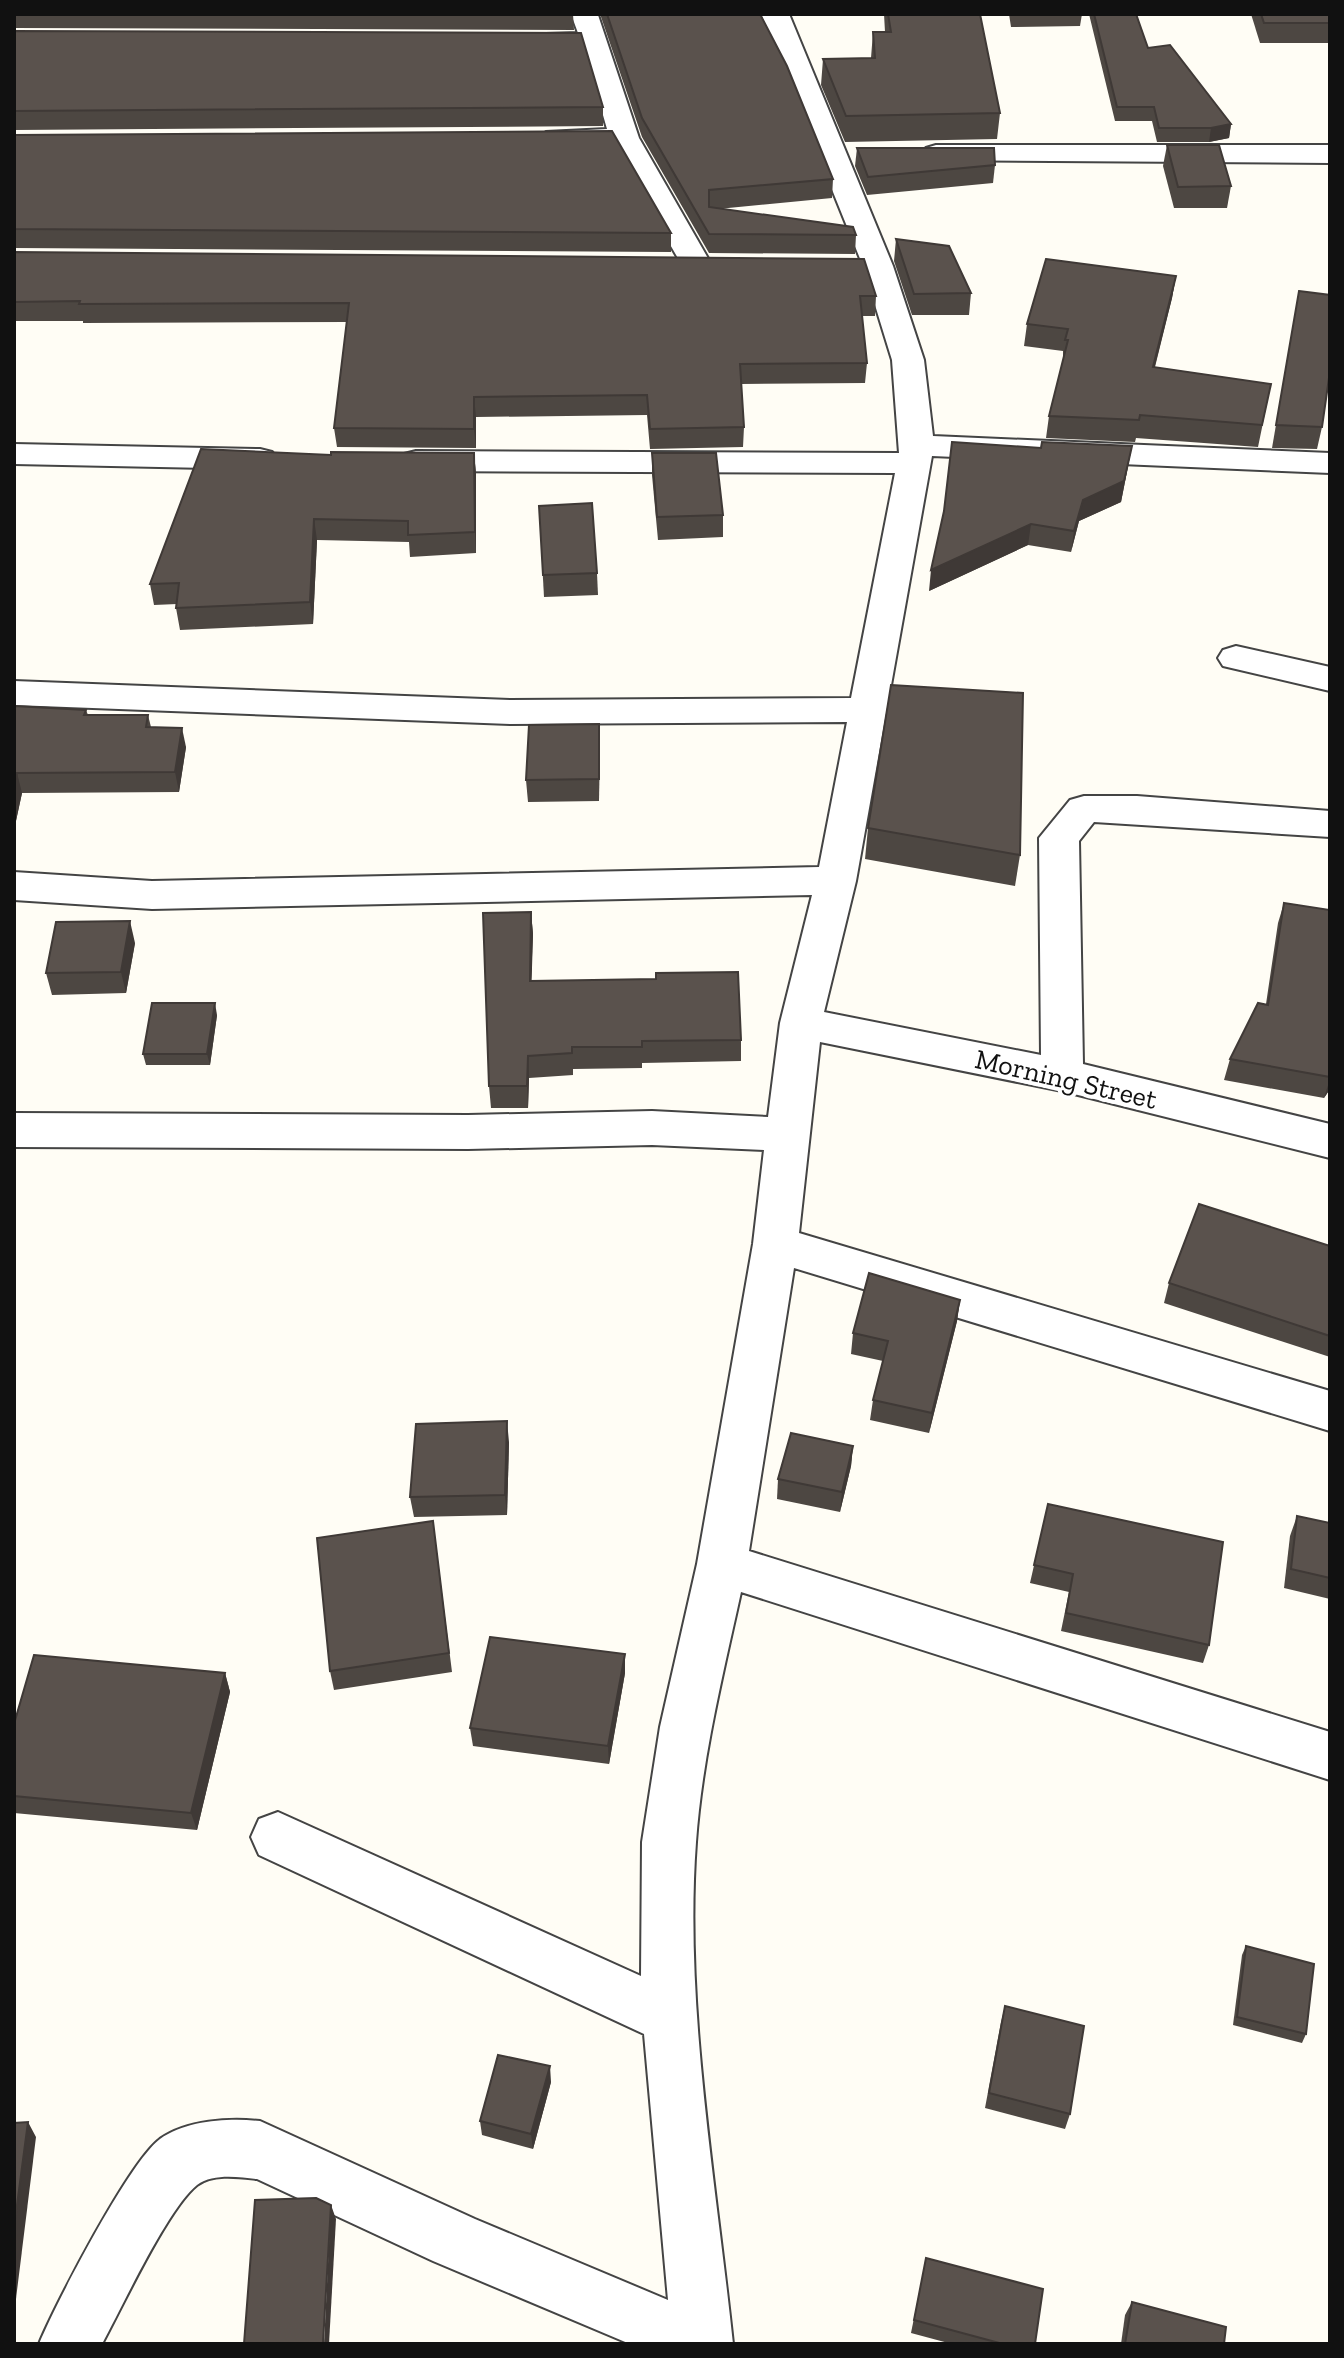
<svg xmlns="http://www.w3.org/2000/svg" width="1344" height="2358" viewBox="0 0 1344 2358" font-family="'Zilla Slab',serif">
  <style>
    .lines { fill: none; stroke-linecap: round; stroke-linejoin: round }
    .minor-casing { stroke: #444; stroke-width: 4 }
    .minor { fill: #fff; fill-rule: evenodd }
    .wall { fill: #4d4742 }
    .shaded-wall { fill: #3f3936 }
    .building { fill: #5a524d; stroke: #3f3936; stroke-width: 2 }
    .labels { text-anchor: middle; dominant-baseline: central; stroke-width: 8; stroke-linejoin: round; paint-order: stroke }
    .street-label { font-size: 28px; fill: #111; stroke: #fff }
  </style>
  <rect width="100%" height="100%" fill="#fffdf5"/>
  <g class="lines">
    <g class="minor-casing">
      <g id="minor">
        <polygon points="571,14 598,15 639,138 713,267 709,274 687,274 614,147 546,144 541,138 546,132 607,129 584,49 514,47 510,41 514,35 578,33"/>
        <path d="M 761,14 L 789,14 L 893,266 L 924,360 L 933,436 L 1330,453 L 1330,473 L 932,456 L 856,881 L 824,1012 L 1041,1055 L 1039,838 L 1070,800 L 1084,796 L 1137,796 L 1330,811 L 1330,837 L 1094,822 L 1079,841 L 1083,1064 L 1330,1124 L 1330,1158 L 1062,1091 L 820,1042 L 799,1233 L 1330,1391 L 1330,1431 L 794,1268 L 749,1551 L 1330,1732 L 1330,1780 L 741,1592 C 723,1674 702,1758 696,1842 C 684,2005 716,2182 733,2344 L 630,2344 L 433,2261 L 257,2179 C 239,2177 213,2173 197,2185 C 168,2208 122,2307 102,2344 L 39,2344 C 55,2305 129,2162 160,2139 C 187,2120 229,2118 260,2121 L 475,2219 L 668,2300 L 644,2034 L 259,1855 L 251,1837 L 259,1819 L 278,1812 L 641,1976 L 642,1842 L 660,1727 L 697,1564 L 753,1244 L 764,1150 L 652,1145 L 468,1149 L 14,1147 L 14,1113 L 468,1115 L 652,1111 L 768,1117 L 780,1023 L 812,895 L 152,909 L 14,900 L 14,872 L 152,881 L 819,867 L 847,722 L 510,724 L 14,705 L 14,681 L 510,700 L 851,698 L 895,473 L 416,471 L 404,468 L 399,461 L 404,454 L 416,451 L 899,453 L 892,360 L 863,266 Z"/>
        <polygon points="936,145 1330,145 1330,163 926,160 921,154 926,148"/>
        <polygon points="14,444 260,449 272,452 277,459 272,466 260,469 14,464"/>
        <polygon points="1236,646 1330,667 1330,691 1223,666 1218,658 1223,650"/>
      </g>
    </g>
    <use href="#minor" class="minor"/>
  </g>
  <g class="wall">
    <polygon points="14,14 573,14 574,30 14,28"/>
    <polygon points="600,14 760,14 833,179 832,198 718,209 856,235 855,254 709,253 642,137"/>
    <polygon points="884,14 980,14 1000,113 997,139 845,142 821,85 823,59 871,58 873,32 885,32"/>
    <polygon points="1009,14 1082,14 1080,26 1011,27"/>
    <polygon points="1089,14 1136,14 1148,48 1231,124 1229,138 1209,142 1157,142 1152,121 1115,121"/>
    <polygon points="1251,14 1330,14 1330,43 1260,43"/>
    <polygon points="14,31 603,107 603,126 14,130"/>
    <polygon points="14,135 671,233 671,252 14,248"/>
    <polygon points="1167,145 1231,186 1227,208 1174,208 1163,166"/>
    <polygon points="857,148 995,165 993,183 867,195 855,166"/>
    <polygon points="896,239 971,293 969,315 912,315 894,261"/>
    <polygon points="14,252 876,296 875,316 862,316 867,363 865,383 741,384 744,427 743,447 650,449 647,415 476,417 476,448 337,447 334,428 347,322 83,323 83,321 14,321"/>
    <polygon points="1176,276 1172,298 1155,367 1271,384 1258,447 1136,438 1135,442 1046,438 1049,416 1063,362 1063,351 1024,346 1027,324"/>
    <polygon points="1299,291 1322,427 1317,449 1272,448"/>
    <polygon points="1132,446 1121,502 1079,521 1071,552 1028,545 929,591 1041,448"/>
    <polygon points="474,453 476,474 476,553 410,557 409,542 317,540 313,624 180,630 176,608 177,604 154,605 150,584 331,455"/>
    <polygon points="652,453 723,515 723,537 658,540 652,475"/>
    <polygon points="539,506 597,573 598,595 544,597"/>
    <polygon points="14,706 86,710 88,715 148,715 151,727 186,747 179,792 22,793 14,830"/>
    <polygon points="599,724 599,801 528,802 526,780"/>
    <polygon points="868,828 1020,855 1015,886 865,859"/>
    <polygon points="1284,903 1330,910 1330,1089 1324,1098 1224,1080 1230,1059 1266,1004 1278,923"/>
    <polygon points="531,912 533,934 531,980 741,1040 741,1061 642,1063 642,1068 573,1069 573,1075 529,1078 528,1108 491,1108 489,1086"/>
    <polygon points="135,943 126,993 52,995 46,973"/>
    <polygon points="217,1015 210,1065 146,1065 143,1054"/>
    <polygon points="1330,1246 1330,1357 1164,1303 1169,1283"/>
    <polygon points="960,1300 957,1321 929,1433 870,1420 873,1400 883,1361 851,1354 853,1333"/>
    <polygon points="509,1442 507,1515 414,1517 410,1497"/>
    <polygon points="853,1446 851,1466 840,1512 777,1499 778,1479"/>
    <polygon points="1048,1504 1209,1645 1203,1663 1061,1631 1069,1592 1030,1583"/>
    <polygon points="1297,1516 1330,1523 1330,1599 1284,1588 1290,1536"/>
    <polygon points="433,1521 452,1672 334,1690 330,1671"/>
    <polygon points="625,1654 625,1673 609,1764 473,1746 470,1728"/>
    <polygon points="225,1673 230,1692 197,1830 14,1813 14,1724"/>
    <polygon points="1246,1946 1306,2034 1302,2043 1233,2025 1242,1955"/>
    <polygon points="1005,2006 1070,2114 1065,2129 985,2108 1001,2022"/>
    <polygon points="551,2082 533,2149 482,2135 480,2121"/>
    <polygon points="926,2258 1035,2344 952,2344 911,2333"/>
    <polygon points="1132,2302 1224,2344 1121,2344 1125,2315"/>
  </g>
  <g class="shaded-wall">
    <polygon points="1231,124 1229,138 1209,142 1211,128"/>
    <polygon points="1176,276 1172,298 1149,389 1153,367"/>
    <polygon points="474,397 476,417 476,448 474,429"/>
    <polygon points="1132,446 1121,502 1079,521 1071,552 1074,531 1083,500"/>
    <polygon points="474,453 476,474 476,553 475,532"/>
    <polygon points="314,519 317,540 313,624 310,602"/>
    <polygon points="1031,524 1028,545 929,591 931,570"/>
    <polygon points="599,724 600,746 599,801"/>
    <polygon points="182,728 186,747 179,792 175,772"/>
    <polygon points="17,773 22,793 14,830 14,785"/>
    <polygon points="531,912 533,934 531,1002 530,981"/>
    <polygon points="130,921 135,943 126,993 121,972"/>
    <polygon points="215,1003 217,1015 210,1065 207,1054"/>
    <polygon points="528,1056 529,1078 528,1108 527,1086"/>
    <polygon points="1330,1079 1330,1089 1324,1098"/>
    <polygon points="960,1300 957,1321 929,1433 932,1413"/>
    <polygon points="507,1421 509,1442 507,1515 505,1495"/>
    <polygon points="853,1446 851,1466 840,1512 842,1492"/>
    <polygon points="625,1654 625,1673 609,1764 608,1746"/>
    <polygon points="225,1673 230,1692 197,1830 191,1813"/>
    <polygon points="550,2066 551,2082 533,2149 531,2134"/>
    <polygon points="28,2122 36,2137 14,2315 14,2228"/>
    <polygon points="331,2205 336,2219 329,2344 324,2344"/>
  </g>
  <g class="building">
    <polygon points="607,14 760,14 787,66 833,179 709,190 709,207 853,227 856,235 709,234 642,118"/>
    <polygon points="888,14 980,14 1000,113 846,116 823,59 875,58 873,32 891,32"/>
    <polygon points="1094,14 1136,14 1148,48 1170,45 1231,124 1211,128 1159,128 1154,107 1117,107"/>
    <polygon points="1261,14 1330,14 1330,23 1264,23"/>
    <polygon points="14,31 581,33 603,107 14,111"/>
    <polygon points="612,131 671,233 14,229 14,135"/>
    <polygon points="1167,145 1219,145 1231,186 1178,187"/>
    <polygon points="857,148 994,148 995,165 868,177"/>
    <polygon points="896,239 949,246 971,293 914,294"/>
    <polygon points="14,252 864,259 876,296 860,296 867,363 740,364 744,427 650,429 647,395 474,397 474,429 334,428 349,303 79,304 80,301 14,302"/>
    <polygon points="1046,259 1176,276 1153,367 1271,384 1262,425 1140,415 1139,420 1049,416 1068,340 1065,340 1068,329 1027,324"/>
    <polygon points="1299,291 1330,295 1330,371 1322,427 1276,425"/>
    <polygon points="952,442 1041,448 1042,442 1132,446 1124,481 1083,500 1074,531 1031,524 931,570 944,511"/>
    <polygon points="201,449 331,455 331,452 474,453 475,532 408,535 408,521 314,519 310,602 176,608 179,583 150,584"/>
    <polygon points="652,453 716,453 723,515 657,517"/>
    <polygon points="592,503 597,573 543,575 539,506"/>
    <polygon points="891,685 1023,693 1020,855 868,828"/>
    <polygon points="14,706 86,710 84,715 148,715 146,727 182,728 175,772 17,773 14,785"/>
    <polygon points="599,724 599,779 526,780 529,725"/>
    <polygon points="1284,903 1330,910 1330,1077 1230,1059 1258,1003 1268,1005"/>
    <polygon points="531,912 530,981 656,979 656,973 738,972 741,1040 642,1041 642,1047 572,1047 572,1053 528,1056 527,1086 489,1086 483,913"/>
    <polygon points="130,921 121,972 46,973 56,922"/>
    <polygon points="152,1003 215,1003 207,1054 143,1054"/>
    <polygon points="1199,1204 1330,1246 1330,1336 1169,1283"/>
    <polygon points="869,1273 960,1300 932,1413 873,1400 888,1341 853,1333"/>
    <polygon points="507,1421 505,1495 410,1497 416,1424"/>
    <polygon points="791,1433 853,1446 842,1492 778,1479"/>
    <polygon points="1048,1504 1223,1542 1209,1645 1066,1613 1073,1574 1034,1565"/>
    <polygon points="1297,1516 1330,1523 1330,1578 1291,1569"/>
    <polygon points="433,1521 449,1653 330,1671 317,1538"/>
    <polygon points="490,1637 625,1654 608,1746 470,1728"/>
    <polygon points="34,1655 225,1673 191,1813 14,1796 14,1724"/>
    <polygon points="1246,1946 1314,1964 1306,2034 1237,2017"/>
    <polygon points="1005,2006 1084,2026 1070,2114 989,2093"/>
    <polygon points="498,2055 550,2066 531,2134 480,2121"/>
    <polygon points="28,2122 14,2228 14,2123"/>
    <polygon points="316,2198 331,2205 323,2343 244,2344 255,2200"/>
    <polygon points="926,2258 1043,2289 1035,2344 1003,2344 914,2320"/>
    <polygon points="1132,2302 1226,2327 1224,2344 1125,2344"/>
  </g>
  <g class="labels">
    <g class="street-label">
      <text transform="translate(1066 1079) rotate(13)">Morning Street</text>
    </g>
  </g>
  <rect width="1344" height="2358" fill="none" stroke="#111111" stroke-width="32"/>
</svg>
